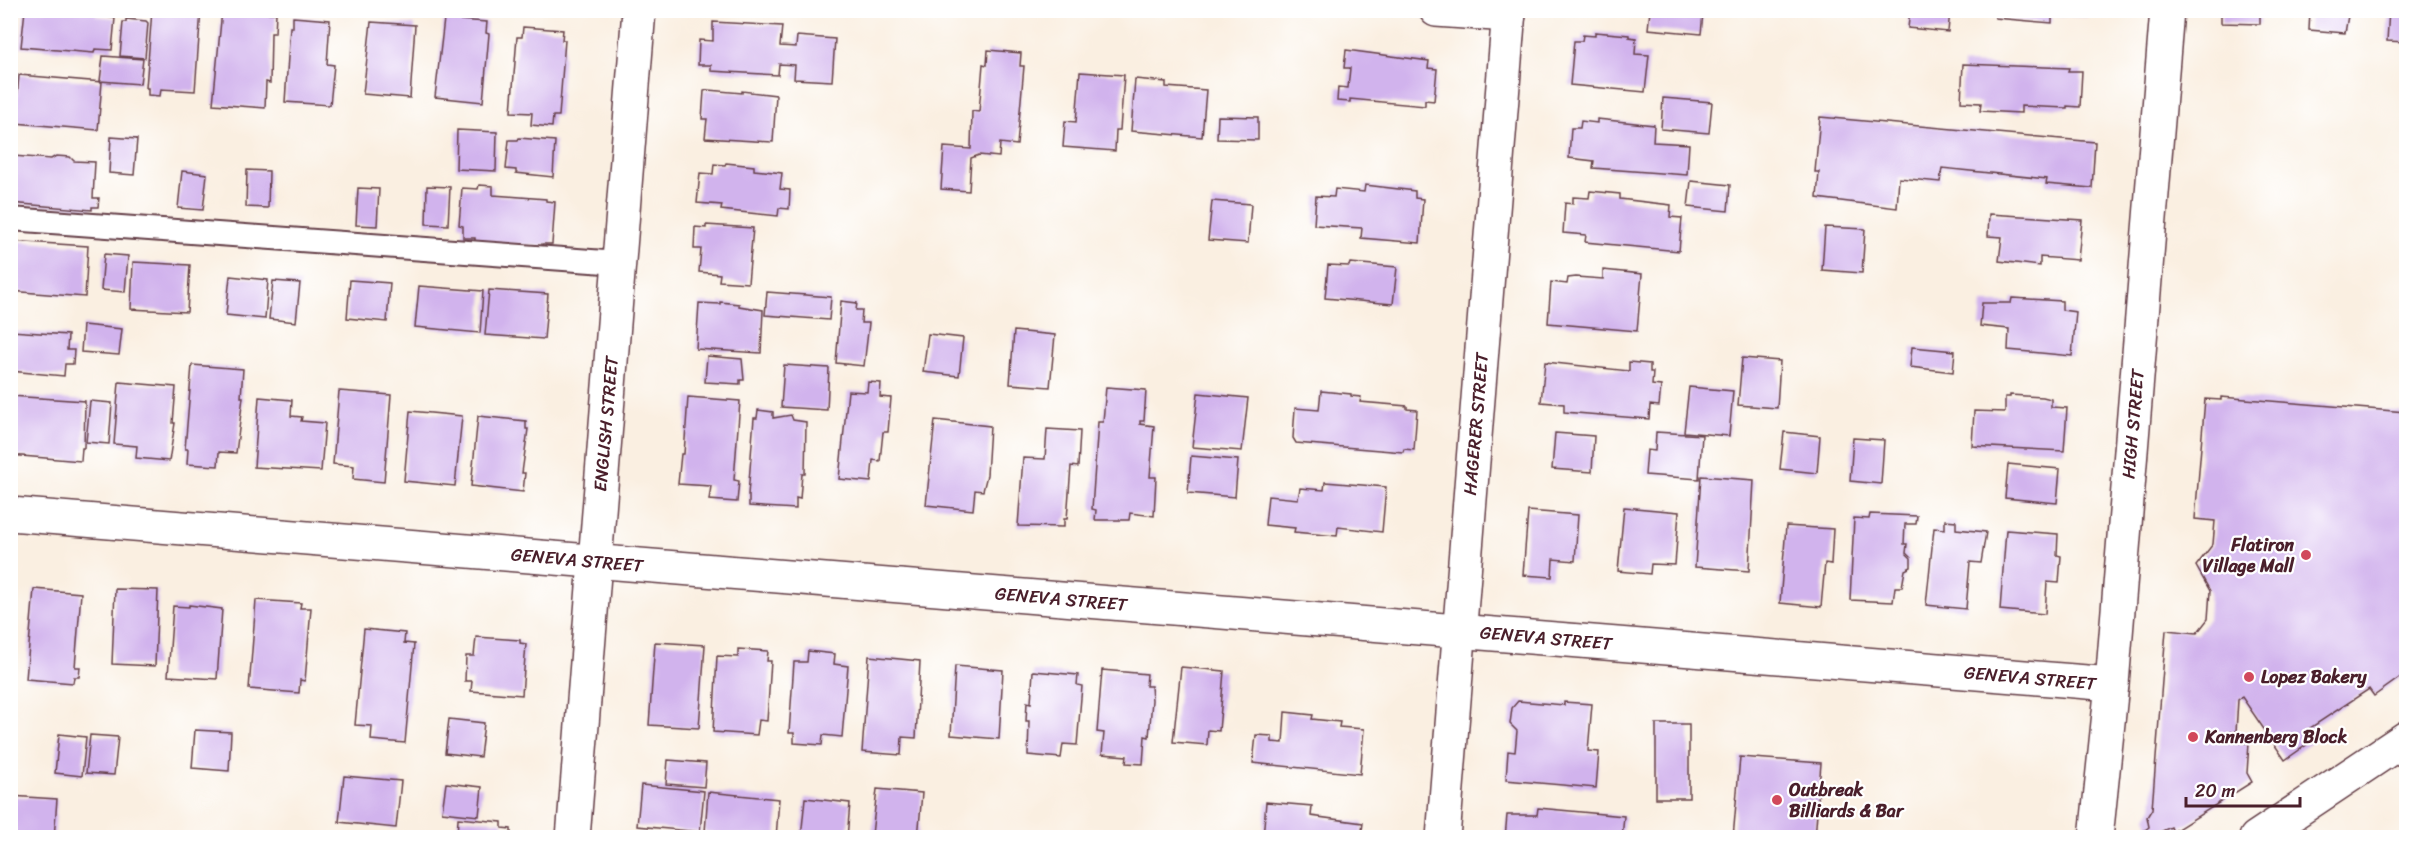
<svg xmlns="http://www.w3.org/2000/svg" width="2417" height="848" viewBox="0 0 2417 848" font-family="Sriracha,sans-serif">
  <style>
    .building { fill: #d1b3ed }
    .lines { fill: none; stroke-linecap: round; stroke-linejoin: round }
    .service-casing { stroke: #643e46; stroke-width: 26 }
    .minor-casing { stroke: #643e46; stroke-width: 36 }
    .secondary-casing { stroke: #643e46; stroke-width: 36 }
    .primary-casing { stroke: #643e46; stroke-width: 36 }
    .service { stroke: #fff; stroke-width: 22 }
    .minor { stroke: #fff; stroke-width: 33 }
    .secondary { stroke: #fff; stroke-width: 33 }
    .primary { stroke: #fff; stroke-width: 33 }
    .poi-dot { fill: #d1495b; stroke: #fff; stroke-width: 2 }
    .labels { text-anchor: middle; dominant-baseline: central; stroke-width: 4.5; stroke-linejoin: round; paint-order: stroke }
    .street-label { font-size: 18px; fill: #4a1f2b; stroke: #fff }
    .poi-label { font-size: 18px; font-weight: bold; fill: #4a1f2b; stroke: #fff; text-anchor: start }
  </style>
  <rect width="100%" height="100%" fill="#fff"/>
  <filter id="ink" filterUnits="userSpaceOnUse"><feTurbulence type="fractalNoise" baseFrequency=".0167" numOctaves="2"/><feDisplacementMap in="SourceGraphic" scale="12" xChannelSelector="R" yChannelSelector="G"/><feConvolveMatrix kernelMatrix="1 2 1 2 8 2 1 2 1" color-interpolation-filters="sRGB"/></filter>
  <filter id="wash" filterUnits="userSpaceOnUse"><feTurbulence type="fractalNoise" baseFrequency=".008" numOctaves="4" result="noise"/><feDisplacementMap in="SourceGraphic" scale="24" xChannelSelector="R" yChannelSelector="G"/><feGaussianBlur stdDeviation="1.35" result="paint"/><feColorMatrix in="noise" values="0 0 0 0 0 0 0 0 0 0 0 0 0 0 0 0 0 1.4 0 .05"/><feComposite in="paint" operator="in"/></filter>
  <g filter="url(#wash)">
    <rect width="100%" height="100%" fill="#faefe1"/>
    <g id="blocks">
      <g class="building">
        <polygon points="25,10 97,10 96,16 115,18 112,50 95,49 94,53 21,47"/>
        <polygon points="152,10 201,10 195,91 161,89 160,96 148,95 148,88 146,88"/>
        <polygon points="222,10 276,13 275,33 271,33 270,83 266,82 265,108 213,104"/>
        <polygon points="1650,10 1703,13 1701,34 1648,29"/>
        <polygon points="1910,10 1950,10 1948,32 1908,28"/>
        <polygon points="1996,10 2088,10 2087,17 2052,15 2052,23 1995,18"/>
        <polygon points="2221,10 2288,10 2288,14 2260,13 2260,24 2221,23"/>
        <polygon points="2310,10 2349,10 2345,33 2309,30"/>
        <polygon points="2389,10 2406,10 2406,42 2387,41"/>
        <polygon points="293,17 330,20 327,64 334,65 330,105 285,102 290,27 293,27"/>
        <polygon points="126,19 146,21 148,23 145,58 120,56 123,22 126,22"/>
        <polygon points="444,19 487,22 486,33 489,34 483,102 435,97"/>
        <polygon points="371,22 415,25 410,98 363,94"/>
        <polygon points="713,22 782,26 780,46 796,47 797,36 835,39 832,81 794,79 795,65 779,64 778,75 711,71 711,65 698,65 699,40 713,41"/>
        <polygon points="523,27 563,30 562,40 565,40 559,116 553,116 552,127 531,125 532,113 511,112 517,37 522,37"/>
        <polygon points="1595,32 1629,35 1629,37 1636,38 1635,54 1649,55 1645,92 1570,85 1574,41 1582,41 1583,35 1595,36"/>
        <polygon points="988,50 1021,53 1020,66 1024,66 1017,145 1000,143 999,157 979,155 971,158 969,191 941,189 944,147 971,149 972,111 979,112 983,64 987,65"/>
        <polygon points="1346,50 1429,61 1428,68 1437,69 1434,101 1425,100 1425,106 1350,99 1350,102 1337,101 1338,87 1348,88 1350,68 1344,68"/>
        <polygon points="103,56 143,59 140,84 100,81"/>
        <polygon points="1963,64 2069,68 2068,71 2082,71 2080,107 2067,106 2067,108 2021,106 2021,113 1980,111 1981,103 1961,102"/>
        <polygon points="1080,72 1124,75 1120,130 1116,130 1115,151 1063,147 1065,121 1076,122"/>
        <polygon points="19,75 102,82 98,130 15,123"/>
        <polygon points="1135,79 1166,82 1166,87 1206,90 1202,137 1131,131"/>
        <polygon points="708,90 742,93 742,91 776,95 773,142 705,138 707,119 702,119 704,91"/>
        <polygon points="1663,98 1712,102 1709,133 1661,129"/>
        <polygon points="1218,116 1258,117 1258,140 1217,139"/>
        <polygon points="1820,117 2095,142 2092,188 2046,184 2047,179 1942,168 1940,182 1899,178 1897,208 1817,198 1819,172 1815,172"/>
        <polygon points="1597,119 1654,125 1653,142 1689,144 1687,175 1593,168 1594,161 1569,158 1571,128 1580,128 1581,121 1597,123"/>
        <polygon points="457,130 497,132 496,171 456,169"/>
        <polygon points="111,137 137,139 134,175 109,173"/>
        <polygon points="519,138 555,141 553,177 516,173 516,170 506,169 509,140 518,140"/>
        <polygon points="13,156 51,159 56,156 70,157 74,161 95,162 93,198 99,198 98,207 92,207 92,210 10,203"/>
        <polygon points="726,163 754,166 754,170 782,173 780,189 790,190 789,209 779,208 778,216 721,210 722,205 697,203 700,173 713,174 714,164 725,165"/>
        <polygon points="247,170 269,171 268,208 246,207"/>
        <polygon points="182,171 207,174 203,210 178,208"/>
        <polygon points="1691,181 1730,185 1728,211 1688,207"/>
        <polygon points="479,185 493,186 493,195 546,199 546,201 555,202 552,244 542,244 542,246 475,241 475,238 463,238 463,226 459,225 462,188 478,189"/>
        <polygon points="1365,185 1415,191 1415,198 1423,199 1420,243 1361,238 1362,228 1314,225 1316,196 1334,197 1335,189 1364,192"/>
        <polygon points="427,186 450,187 448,225 426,224"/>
        <polygon points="358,188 379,189 377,226 356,225"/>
        <polygon points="1590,191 1620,194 1620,199 1671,205 1670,217 1682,218 1679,251 1585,242 1586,235 1563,233 1565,203 1573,204 1573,197 1589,198"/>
        <polygon points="1212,201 1251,204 1248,243 1208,240"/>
        <polygon points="1989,214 2082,220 2078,260 2040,257 2040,266 1999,261 2002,237 1988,236"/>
        <polygon points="706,225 753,228 748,283 719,281 720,274 699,272 701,249 694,249 695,227 706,228"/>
        <polygon points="1825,227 1865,229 1862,273 1822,270"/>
        <polygon points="10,241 88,246 85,297 10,291"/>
        <polygon points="104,254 128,256 125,292 101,290"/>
        <polygon points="133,262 190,265 187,312 131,309"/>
        <polygon points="1350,263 1397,267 1393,304 1325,298 1328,265 1349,266"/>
        <polygon points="1603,270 1642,274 1637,331 1548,323 1551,282 1567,284 1568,278 1576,277 1603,279"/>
        <polygon points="230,276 268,280 265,319 226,315"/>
        <polygon points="350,280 390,283 387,322 347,318"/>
        <polygon points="273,281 300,283 296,322 269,319"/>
        <polygon points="419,286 483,291 480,333 415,327"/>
        <polygon points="489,290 548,294 544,339 485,335"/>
        <polygon points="767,292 831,297 829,320 765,315"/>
        <polygon points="2012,298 2062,301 2062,310 2076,312 2072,356 2008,350 2009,329 1980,326 1982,303 2011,303"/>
        <polygon points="841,301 857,303 856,310 862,310 861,323 869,323 864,366 836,363"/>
        <polygon points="720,302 739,304 739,306 763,310 761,353 696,349 699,303 720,304"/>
        <polygon points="83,325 122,329 119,355 81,352"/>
        <polygon points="11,331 68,335 67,350 74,350 73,364 65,364 64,376 10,371"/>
        <polygon points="1014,331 1055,335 1050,387 1010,384"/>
        <polygon points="928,334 963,338 959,376 923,372"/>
        <polygon points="1912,347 1955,351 1953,372 1910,367"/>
        <polygon points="707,356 742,359 744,380 740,380 740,384 705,382"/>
        <polygon points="1742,358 1780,361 1777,408 1738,405"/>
        <polygon points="1545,362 1629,371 1629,362 1650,364 1650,372 1653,372 1652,385 1661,386 1659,406 1650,405 1649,419 1564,412 1564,404 1541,402"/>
        <polygon points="192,365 243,369 241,397 243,397 236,453 219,452 218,466 187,464 188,449 185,449"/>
        <polygon points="784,365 829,368 827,410 781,407"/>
        <polygon points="119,382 176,387 173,423 175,423 169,461 136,458 137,446 114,444"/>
        <polygon points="868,382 881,383 880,397 891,398 888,432 883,432 880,461 873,460 871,482 839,479 848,391 867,392"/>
        <polygon points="1106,387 1146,390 1144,421 1140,421 1140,424 1154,426 1150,477 1156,477 1154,516 1130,513 1129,520 1095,520 1096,510 1092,509 1098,422 1103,422"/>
        <polygon points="1689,387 1733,391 1729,436 1684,432"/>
        <polygon points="339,391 391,395 384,482 353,479 354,466 333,464"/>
        <polygon points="1321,391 1351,394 1351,396 1361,397 1360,402 1407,406 1407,409 1417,410 1414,450 1404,449 1403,452 1296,443 1293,438 1295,408 1319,410"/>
        <polygon points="1198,393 1248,398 1242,451 1192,447"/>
        <polygon points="2010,395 2043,397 2051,399 2051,407 2067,408 2064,451 1972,446 1974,411 2005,412 2005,397 2010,397"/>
        <polygon points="10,396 85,401 84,448 82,448 81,461 10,455"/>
        <polygon points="259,397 292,400 291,416 302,417 301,421 325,423 321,471 254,467"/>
        <polygon points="688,397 740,401 734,480 739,481 737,502 709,500 711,486 678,484 681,454 684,454"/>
        <polygon points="2221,397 2406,412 2406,673 2374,696 2369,689 2307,730 2312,735 2309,737 2312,741 2285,760 2242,697 2238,700 2236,732 2230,732 2229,742 2249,743 2247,773 2252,782 2173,832 2171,827 2160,832 2159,838 2146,838 2145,830 2149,827 2147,817 2152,809 2166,630 2197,633 2208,619 2210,591 2196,566 2213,544 2215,521 2195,519 2205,399 2221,400"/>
        <polygon points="90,401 112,403 109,444 86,442"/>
        <polygon points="758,410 773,412 773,418 791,415 793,420 806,422 805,474 802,474 800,499 796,498 796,509 749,506 749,495 748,495 754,418 757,418"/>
        <polygon points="410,411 462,416 455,486 404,481"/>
        <polygon points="478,416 526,421 526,429 528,429 522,473 525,473 523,492 471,486"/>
        <polygon points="935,420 990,426 987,475 983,491 975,490 973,510 926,505"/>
        <polygon points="1047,429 1080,431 1078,467 1071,466 1067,519 1064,519 1064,527 1018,526 1023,458 1045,459"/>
        <polygon points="1656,432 1702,435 1699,479 1645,475 1647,450 1655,451"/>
        <polygon points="1784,432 1820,436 1817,473 1780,469"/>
        <polygon points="1555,433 1594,436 1592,472 1552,469"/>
        <polygon points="1853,438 1884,440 1881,484 1850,481"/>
        <polygon points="1191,456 1238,460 1235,497 1188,493"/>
        <polygon points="2008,464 2060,469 2057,503 2005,498"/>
        <polygon points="1701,476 1754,480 1749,571 1695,567"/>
        <polygon points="1325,482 1386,487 1382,532 1338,527 1337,536 1294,532 1295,528 1265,525 1268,496 1298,499 1300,488 1324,490"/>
        <polygon points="1624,507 1679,512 1675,565 1651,564 1650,574 1618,571"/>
        <polygon points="1528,511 1578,515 1575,561 1553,559 1552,577 1523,575"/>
        <polygon points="1870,514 1917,516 1916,524 1905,524 1904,544 1907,544 1906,553 1911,558 1911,567 1905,570 1902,587 1895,587 1893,602 1850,600 1854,518 1869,519"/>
        <polygon points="1945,520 1956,521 1956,529 1986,532 1981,563 1970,562 1966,609 1926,605 1934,528 1945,529"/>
        <polygon points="1786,526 1833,529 1831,564 1825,563 1821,607 1780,603"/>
        <polygon points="2006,530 2058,534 2057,555 2061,556 2059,583 2047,582 2045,614 2000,610"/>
        <polygon points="34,589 81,593 75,667 80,667 79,677 74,677 73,683 26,679"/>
        <polygon points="115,589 158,590 155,666 112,664"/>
        <polygon points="256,600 301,603 300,608 311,608 305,681 300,680 299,693 249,689"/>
        <polygon points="189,605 222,609 217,679 168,676 173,606 189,607"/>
        <polygon points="364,629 405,633 404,643 414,644 405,743 371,740 372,726 355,725"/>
        <polygon points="476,637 520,640 520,643 526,644 522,695 471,691 472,681 465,681 466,656 474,656"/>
        <polygon points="655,642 705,645 699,728 649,725"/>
        <polygon points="738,649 768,651 767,661 771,661 767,721 759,720 757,735 713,732 717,656 738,657"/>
        <polygon points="808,651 835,654 834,664 848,666 842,737 823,735 822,745 794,743 794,733 789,733 794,662 807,662"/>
        <polygon points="869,656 920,661 916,738 902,737 901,755 862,752"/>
        <polygon points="955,666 1003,670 999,739 951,735"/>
        <polygon points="1181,667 1224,671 1219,731 1208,730 1207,745 1173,742"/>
        <polygon points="1102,670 1147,674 1146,686 1151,686 1152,700 1149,737 1145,736 1143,764 1126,763 1127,756 1102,754 1104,733 1097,732"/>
        <polygon points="1033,671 1078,675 1077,685 1082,686 1077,745 1063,744 1061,758 1028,755 1029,721 1026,721 1027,702 1031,703"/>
        <polygon points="1518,701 1564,705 1564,702 1592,704 1588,751 1599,752 1596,788 1506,780 1508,751 1515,752 1517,731 1510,724 1512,708"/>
        <polygon points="1285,712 1313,715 1312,719 1340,722 1339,727 1364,729 1360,774 1253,763 1256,735 1272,736 1272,742 1283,743"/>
        <polygon points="449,719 484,723 480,757 445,753"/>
        <rect x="1656" y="724" width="33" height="74"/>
        <polygon points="195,730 231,732 229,771 192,768"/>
        <polygon points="59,734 86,737 82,776 55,773"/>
        <polygon points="90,735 118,737 114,775 86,773"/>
        <polygon points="1740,757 1821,763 1815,838 1733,838"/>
        <polygon points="668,760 706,763 704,787 666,784"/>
        <polygon points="344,776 401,781 396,828 339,822"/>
        <polygon points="446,783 482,787 479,816 442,812"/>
        <polygon points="641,785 704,791 700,832 637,826"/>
        <polygon points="877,789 922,793 918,838 872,835"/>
        <polygon points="708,792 779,799 776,838 705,832"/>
        <polygon points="10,796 57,799 54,838 10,838"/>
        <polygon points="805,798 850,803 847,838 801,838"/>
        <polygon points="1266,802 1312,806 1311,816 1363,823 1361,838 1263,838"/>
        <polygon points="1538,808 1624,816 1622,838 1505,838 1507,815 1537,815"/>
        <polygon points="458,818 502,822 502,828 511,829 511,838 457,838"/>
      </g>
    </g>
  </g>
  <g filter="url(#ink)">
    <use href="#blocks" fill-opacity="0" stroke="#643e46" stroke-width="1.5"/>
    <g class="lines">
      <g class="service-casing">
        <polyline id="service" points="10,219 619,263"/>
      </g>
      <g class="minor-casing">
        <g id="minor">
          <polyline points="1436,10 1509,15"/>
          <polyline points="10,514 2112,684"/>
          <polyline points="573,838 639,10"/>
          <polyline points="1443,838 1509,10"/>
        </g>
      </g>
      <g class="secondary-casing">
        <polyline id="secondary" points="2096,838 2112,684 2167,10"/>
      </g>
      <g class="primary-casing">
        <polyline id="primary" points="2256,838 2406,738"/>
      </g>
      <use href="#service" class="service"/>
      <use href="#minor" class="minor"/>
      <use href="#secondary" class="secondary"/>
      <use href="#primary" class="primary"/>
    </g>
  </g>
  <g class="poi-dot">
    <circle cx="2306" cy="555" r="6"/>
    <circle cx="2249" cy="677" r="6"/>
    <circle cx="2193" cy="737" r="6"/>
    <circle cx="1777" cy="800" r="6"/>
  </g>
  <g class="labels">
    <g class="street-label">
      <text transform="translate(606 424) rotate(-85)">ENGLISH STREET</text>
      <text transform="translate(1476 424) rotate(-85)">HAGERER STREET</text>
      <text transform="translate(2133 424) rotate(-85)">HIGH STREET</text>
      <text transform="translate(577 560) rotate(5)">GENEVA STREET</text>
      <text transform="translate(1061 599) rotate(5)">GENEVA STREET</text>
      <text transform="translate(1546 638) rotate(5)">GENEVA STREET</text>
      <text transform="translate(2030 678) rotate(5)">GENEVA STREET</text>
    </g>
    <g class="poi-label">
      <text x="2294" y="545" text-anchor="end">Flatiron<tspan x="2294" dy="21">Village Mall</tspan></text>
      <text x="2261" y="677">Lopez Bakery</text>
      <text x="2205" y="737">Kannenberg Block</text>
      <text x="1789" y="790">Outbreak<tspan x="1789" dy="21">Billiards &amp; Bar</tspan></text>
    </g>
  </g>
  <rect width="2417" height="848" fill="none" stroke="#fff" stroke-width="36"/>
  <path d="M2186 797v9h114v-9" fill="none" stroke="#4a1f2b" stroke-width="3"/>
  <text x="2195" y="797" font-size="18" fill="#4a1f2b" stroke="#ffffff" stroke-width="4.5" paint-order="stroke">20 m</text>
</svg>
